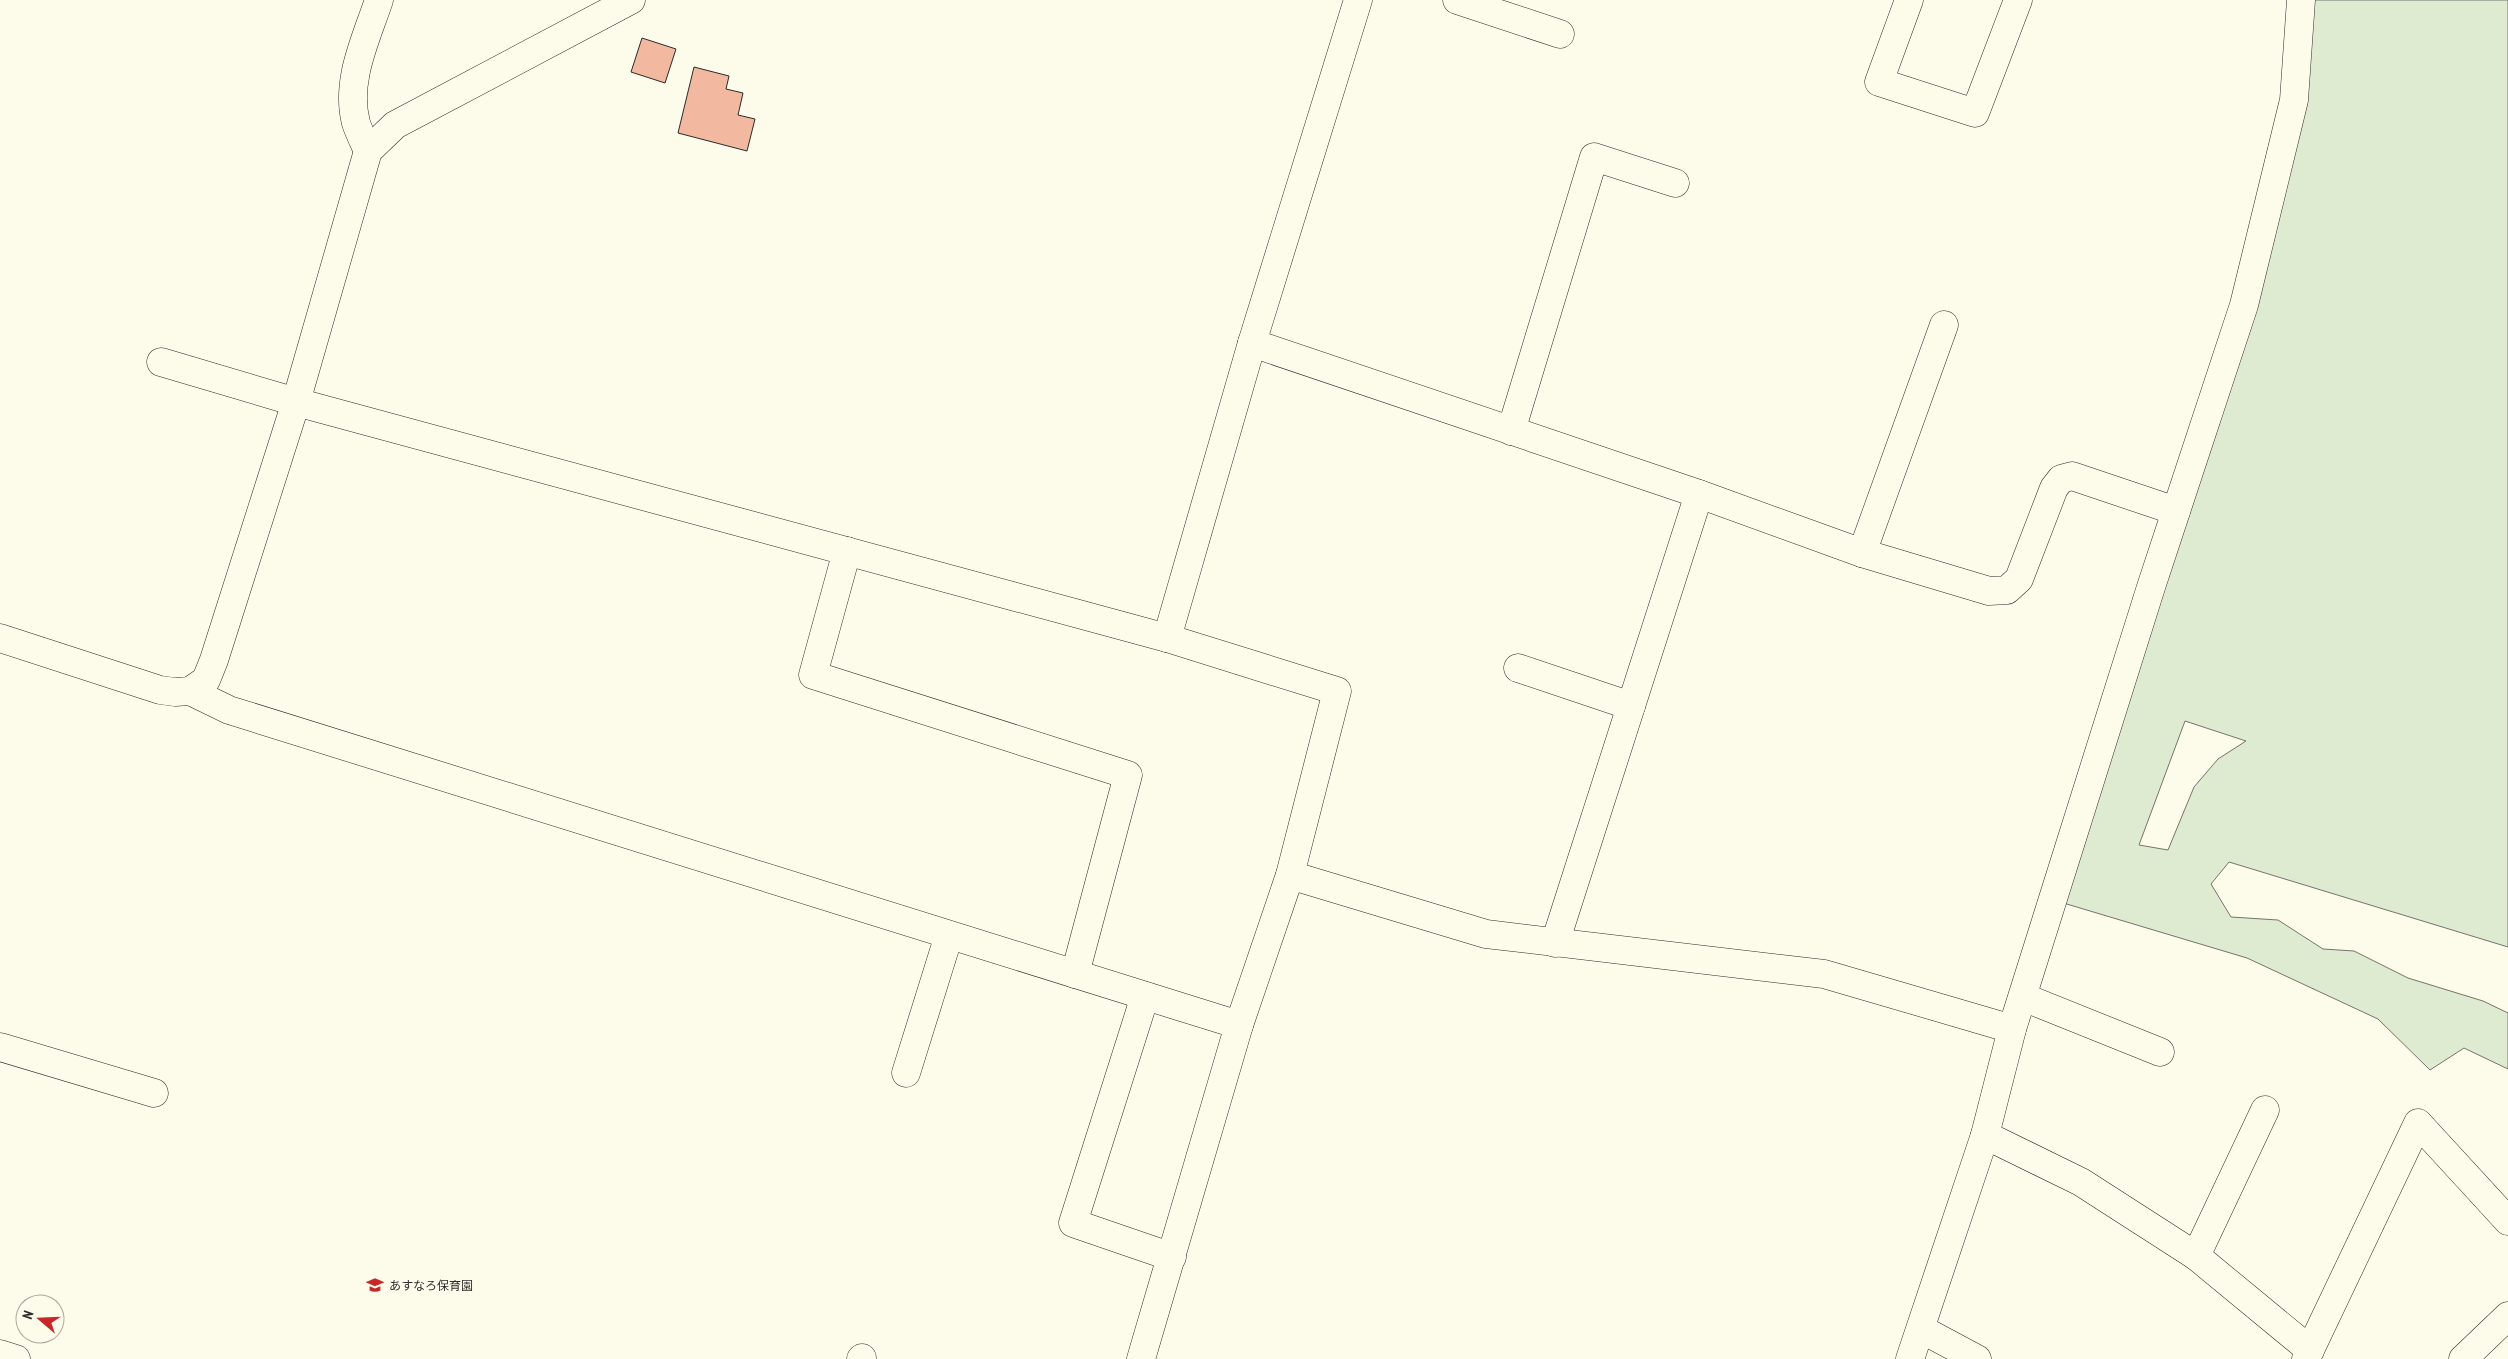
<svg xmlns="http://www.w3.org/2000/svg" width="2508" height="1359" viewBox="0 0 2508 1359" font-family="'PT Sans Narrow','Noto Sans JP',sans-serif">
  <style>
    .green { fill: #deebd1; stroke: #74746e; fill-rule: evenodd }
    .building { fill: #f2b8a0; stroke: #2b2b2b }
    .lines { fill: none; stroke-linecap: round; stroke-linejoin: round }
    .minor-casing { stroke: #2b2b2b; stroke-width: 29 }
    .minor { stroke: #fdfbea; stroke-width: 28 }
    .labels { text-anchor: middle; dominant-baseline: central; stroke-width: 4; stroke-linejoin: round; paint-order: stroke }
    .poi-label { font-size: 12px; fill: #2b2b2b; stroke: #fdfbea; text-anchor: start }
  </style>
  <rect width="100%" height="100%" fill="#fdfbea"/>
  <path class="green" d="M 2309,0 L 2508,0 L 2508,947 L 2229,862 L 2211,884 L 2231,917 L 2278,920 L 2323,949 L 2354,951 L 2408,978 L 2483,1001 L 2508,1013 L 2508,1069 L 2464,1048 L 2430,1070 L 2378,1019 L 2247,958 L 2060,902 L 2159,592 ZM 2185,721 L 2246,741 L 2218,759 L 2194,787 L 2168,850 L 2139,845 Z"/>
  <g class="building">
    <polygon points="642,38 676,49 665,83 631,72"/>
    <polygon points="694,67 729,76 726,89 743,93 738,115 755,119 747,151 678,133"/>
  </g>
  <g class="lines">
    <g class="minor-casing">
      <g id="minor">
        <polyline points="1457,0 1560,34"/>
        <polyline points="1909,0 1879,82 1975,113 2018,0"/>
        <path d="M 368,151 C 364,142 359,132 356,123 C 345,81 366,39 379,0"/>
        <polyline points="1252,343 1699,494 1862,553 1989,591 2007,590 2019,579 2054,488 2061,479 2072,476 2176,511"/>
        <polyline points="161,362 296,402 1167,638 1337,691 1290,875 1239,1025 1141,1359"/>
        <polyline points="1511,431 1594,157 1675,183"/>
        <polyline points="847,551 813,675 1128,775 1075,974"/>
        <polyline points="1862,553 1944,325"/>
        <polyline points="0,638 160,690 175,692 190,691 206,680 214,660 296,402 368,151 395,125 631,0"/>
        <polyline points="1167,638 1252,343 1358,0"/>
        <polyline points="1518,668 1631,706"/>
        <polyline points="190,691 229,710 1239,1025"/>
        <polyline points="1290,875 1486,934 1824,974 2012,1029"/>
        <polyline points="1555,943 1699,494"/>
        <polyline points="1145,996 1073,1223 1172,1257"/>
        <polyline points="2023,997 2160,1052"/>
        <polyline points="0,1047 154,1093"/>
        <polyline points="906,1073 949,935"/>
        <polyline points="1985,1135 2081,1182 2196,1256 2310,1350 2306,1359"/>
        <polyline points="2196,1256 2265,1110"/>
        <polyline points="1921,1329 1977,1359"/>
        <polyline points="2310,1350 2418,1123 2508,1221"/>
        <polyline points="0,1354 16,1359"/>
        <polyline points="861,1359 862,1358"/>
        <polyline points="1910,1359 1985,1135 2012,1029 2151,587 2244,305 2294,100 2301,0"/>
        <polyline points="2463,1359 2508,1316"/>
      </g>
    </g>
    <use href="#minor" class="minor"/>
  </g>
  <defs>
    <g id="school-bare" transform="scale(1.35)"><path d="M0-5L7-2L0 1L-7-2ZM-4 1L0 2.5L4 1V4Q0 6-4 4Z" fill="#c62828" stroke="#fdfbea" stroke-width="2.5" paint-order="stroke"/></g>
  </defs>
  <g fill-rule="evenodd">
    <use href="#school-bare" x="375" y="1285"/>
  </g>
  <g class="labels">
    <g class="poi-label">
      <text x="389" y="1285">あすなろ保育園</text>
    </g>
  </g>
  <g transform="translate(40 1319) rotate(289)"><circle r="24" fill="#fdfbea" stroke="#a9a89e"/>
  <path d="M0-4L9 19L0 12L-9 19Z" fill="#c62828"/>
  <text y="-8" font-size="14" font-weight="bold" text-anchor="middle" fill="#2b2b2b">N</text>
  </g>
</svg>
